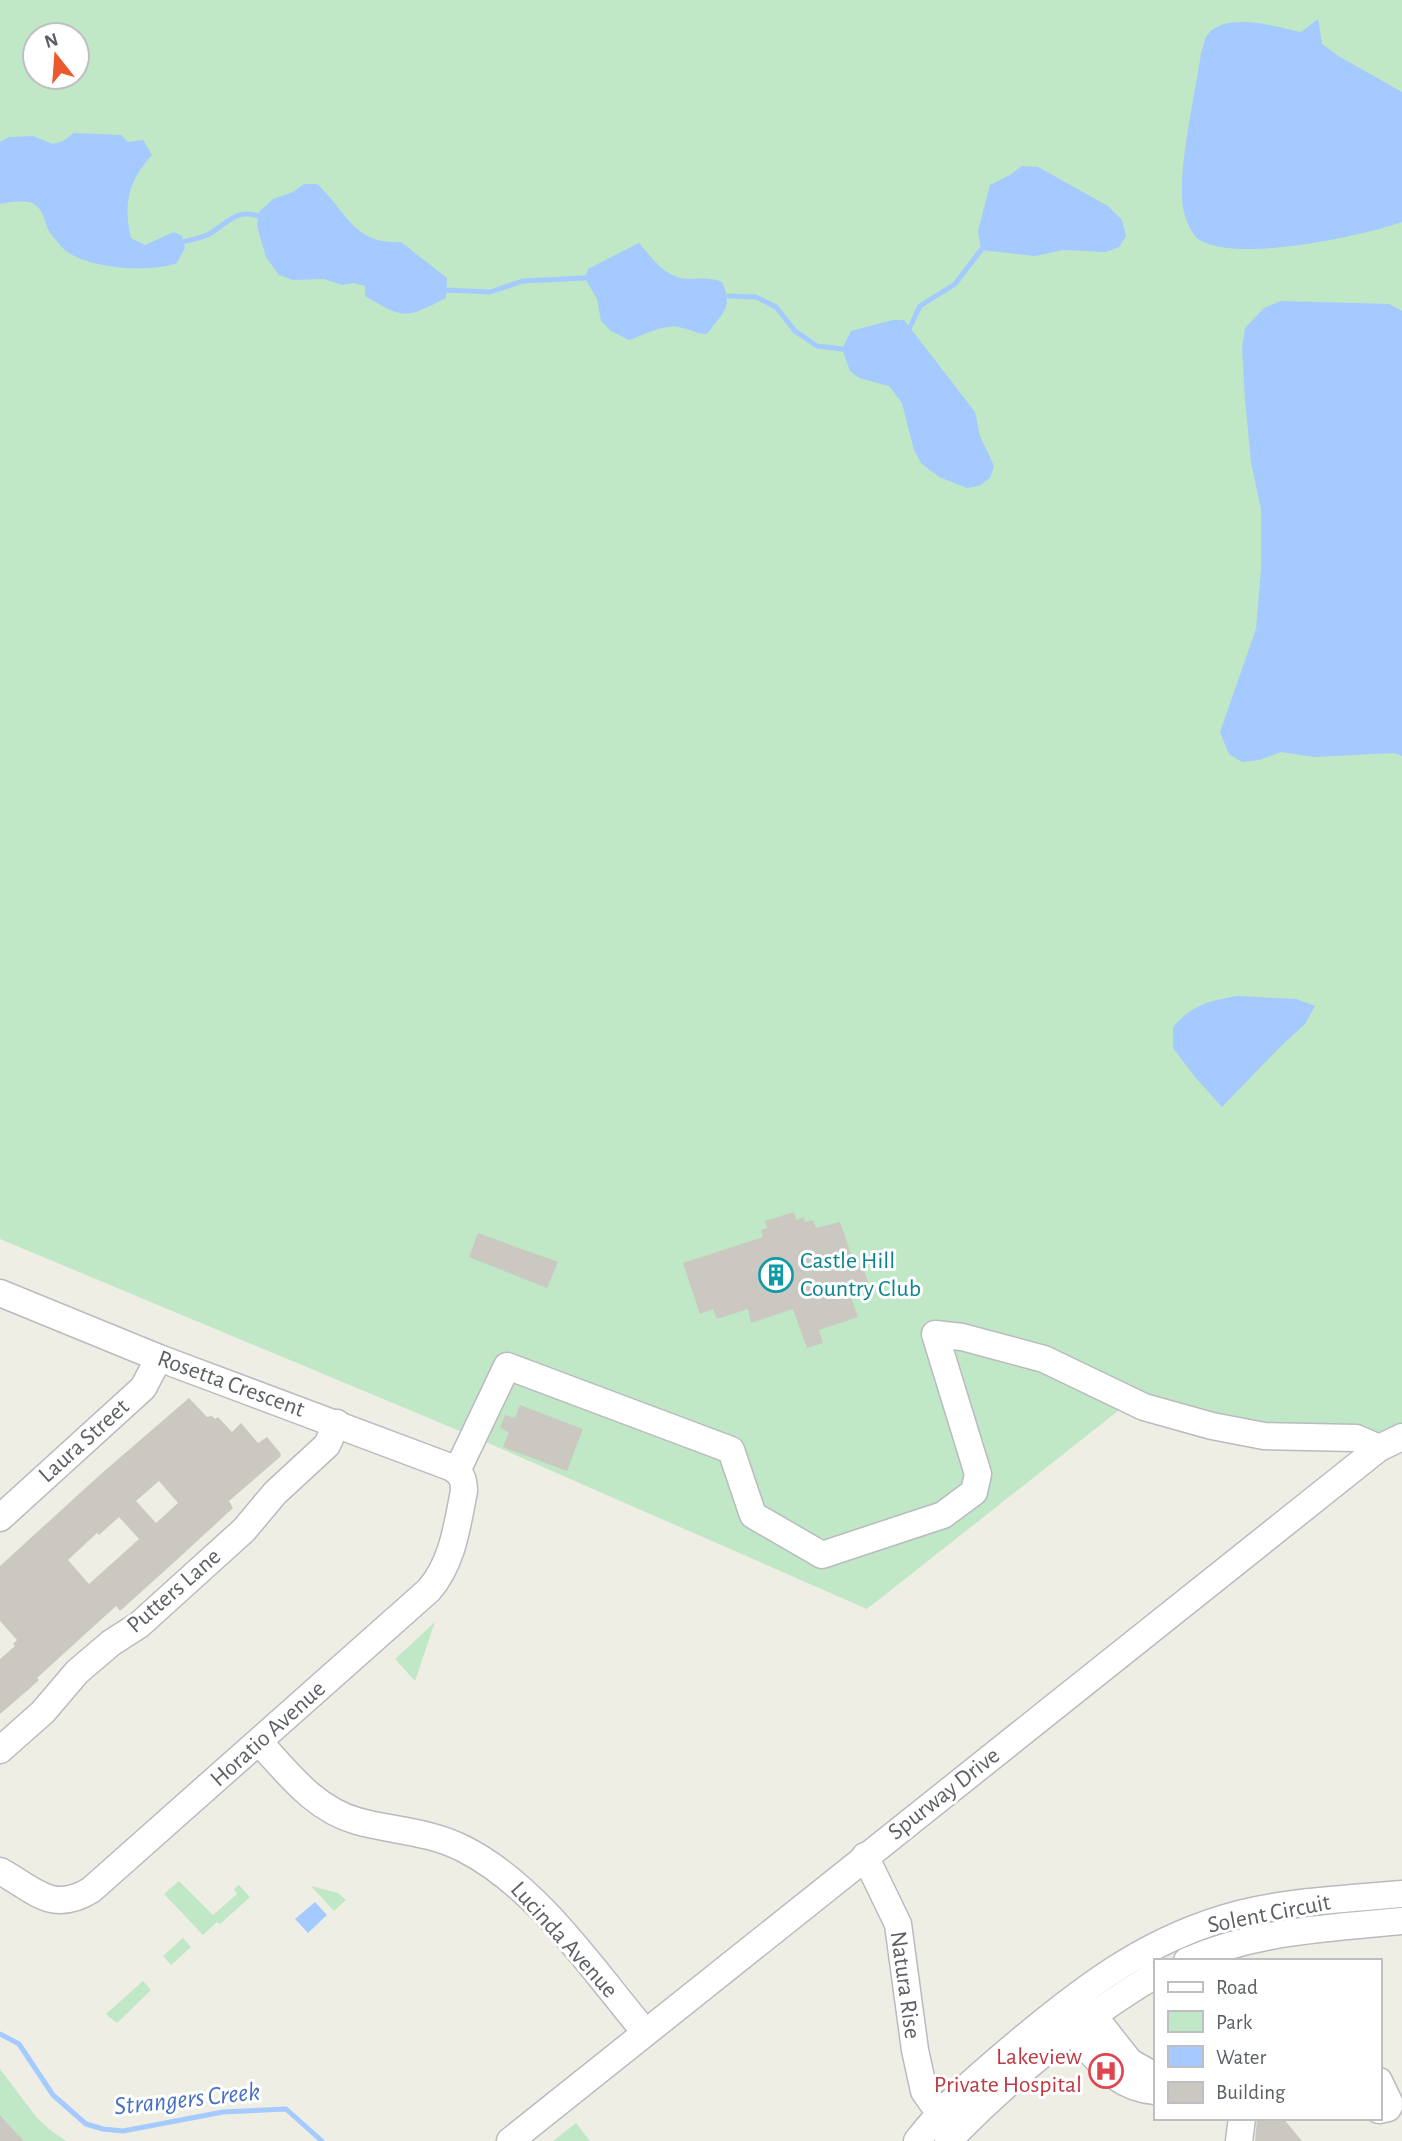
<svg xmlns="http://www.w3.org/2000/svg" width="1402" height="2141" viewBox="0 0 1402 2141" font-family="'Alegreya Sans',sans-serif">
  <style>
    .green { fill: #c0e7c6; fill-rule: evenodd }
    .water { fill: #a4caff }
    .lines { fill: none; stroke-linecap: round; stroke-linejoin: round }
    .stream { stroke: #a4caff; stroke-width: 5 }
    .building { fill: #cac8c1; fill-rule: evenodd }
    .minor-casing { stroke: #b9bbc0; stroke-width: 29 }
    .minor { stroke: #fff; stroke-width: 26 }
    .labels { text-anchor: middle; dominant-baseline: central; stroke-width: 6; stroke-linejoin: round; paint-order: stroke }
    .culture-label { font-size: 24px; fill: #0d838f; stroke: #fff; text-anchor: start }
    .street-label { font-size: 24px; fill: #5c5f65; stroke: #fff }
    .health-label { font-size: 24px; fill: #be3a42; stroke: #fff; text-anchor: end }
    .water-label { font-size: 26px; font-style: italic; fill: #4470c4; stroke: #fff }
  </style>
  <rect width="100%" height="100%" fill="#efeee4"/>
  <g class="green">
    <path d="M 0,0 L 1402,0 L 1402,1429 L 1352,1435 L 1260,1432 L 1142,1392 L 867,1609 L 479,1439 L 0,1239 ZM 35,35 L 77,35 L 77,77 L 35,77 Z"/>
    <polygon points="435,1622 415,1681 395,1659"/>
    <polygon points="179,1881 213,1915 237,1894 234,1889 239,1885 250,1897 220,1924 217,1922 203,1935 164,1894"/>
    <polygon points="311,1886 338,1893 346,1900 334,1911"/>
    <polygon points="183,1938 191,1947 171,1965 163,1956"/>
    <polygon points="143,1981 151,1990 117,2023 106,2014"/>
    <polygon points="0,2069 37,2118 49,2129 66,2141 24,2141 0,2115"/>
    <polygon points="576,2123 590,2141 553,2141"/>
  </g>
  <g class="water">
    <path d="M 1318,19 L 1322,44 L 1340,57 L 1402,92 L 1402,222 C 1362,236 1234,264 1198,239 C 1193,235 1187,223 1185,216 C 1174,181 1196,92 1201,53 C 1203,48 1204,41 1206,37 C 1222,10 1278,27 1301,32 Z"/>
    <path d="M 74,133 L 121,135 L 128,142 L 143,140 L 152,155 C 128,181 123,204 131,238 L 145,245 L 174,232 L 182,236 L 185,248 L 177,263 C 150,273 90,269 66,251 C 61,247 56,240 52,235 C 43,225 46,209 32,203 C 24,200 8,202 0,204 L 0,142 L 9,137 L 33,136 L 53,144 L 63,141 Z"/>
    <polygon points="1022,166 1038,167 1108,206 1122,220 1126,236 1119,247 1106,252 1063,250 1035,256 981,250 978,231 990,185 1010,175"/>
    <path d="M 304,184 L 317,184 C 347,211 353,245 401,242 L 447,278 L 446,298 C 406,318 405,320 365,296 L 365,286 L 354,283 L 342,285 L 324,279 L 293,280 L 279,275 L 266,257 L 257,226 L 259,212 L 273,199 L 293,192 Z"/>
    <path d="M 639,243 C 653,259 665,278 688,279 C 701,279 710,277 722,282 C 734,308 722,313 707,334 C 696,334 690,329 679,327 C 664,324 643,335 629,340 L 611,331 L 601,321 L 597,299 L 585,278 L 588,269 Z"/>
    <polygon points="1281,301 1389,304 1402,311 1402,756 1394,753 1314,757 1281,752 1259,760 1242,762 1229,754 1220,732 1256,629 1261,570 1261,509 1251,462 1245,399 1242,348 1245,328 1264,308"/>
    <polygon points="893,320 904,320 975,412 980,436 994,466 990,478 979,486 967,488 939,477 921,463 914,450 902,403 889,386 859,378 850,371 842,349 851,331"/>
    <path d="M 1237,996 L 1296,999 L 1315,1006 L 1305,1024 L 1281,1046 L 1222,1107 L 1195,1077 L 1173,1048 L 1173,1027 C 1192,1005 1209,1001 1237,996 Z"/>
    <polygon points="315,1902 327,1915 308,1933 295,1919"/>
  </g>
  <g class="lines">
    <g class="stream">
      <path d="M 183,242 C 192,239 204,238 211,233 C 228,222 237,209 258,216"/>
      <polyline points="446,290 490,292 523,281 585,278"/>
      <polyline points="729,296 756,297 776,307 795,331 817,346 842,349"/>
      <polyline points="910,327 920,306 955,284 981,250"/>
      <polyline points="0,2034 19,2044 53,2095 86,2124 103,2129 123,2131 223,2112 286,2109 322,2141"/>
    </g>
  </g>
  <g class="building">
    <polygon points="794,1212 796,1220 804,1217 805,1222 813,1220 816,1228 840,1222 856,1268 862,1266 868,1282 848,1289 858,1317 819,1330 823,1343 807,1348 793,1309 751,1323 748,1309 717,1319 713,1309 700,1314 683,1263 763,1237 761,1230 767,1228 765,1221"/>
    <polygon points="478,1233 558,1262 547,1288 469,1257"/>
    <path d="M 189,1398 L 207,1417 L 212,1416 L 215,1419 L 218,1417 L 232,1432 L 241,1423 L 258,1443 L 267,1437 L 281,1454 L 280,1457 L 229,1501 L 233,1508 L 170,1566 L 120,1611 L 116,1606 L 37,1678 L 39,1680 L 28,1690 L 0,1714 L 0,1659 L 15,1646 L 13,1644 L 17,1640 L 0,1621 L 0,1566 L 102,1473 ZM 159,1481 L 178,1503 L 156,1523 L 136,1501 ZM 119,1517 L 139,1539 L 89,1584 L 68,1560 L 97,1533 L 99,1535 Z"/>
    <polygon points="520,1405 583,1429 567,1471 503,1447 509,1432 500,1428 505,1415 515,1418"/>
    <polygon points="0,2115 24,2141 0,2141"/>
    <polygon points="1257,2118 1283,2118 1302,2141 1255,2141"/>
  </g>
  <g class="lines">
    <g class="minor-casing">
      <g id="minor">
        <path d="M 0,1293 L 159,1358 L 450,1467 C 461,1473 464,1478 464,1491 C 457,1526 453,1562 429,1590 L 91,1890 C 52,1914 35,1890 0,1871"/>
        <polyline points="457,1471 507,1366 731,1450 753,1515 822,1555 943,1515 974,1492 978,1474 935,1334 962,1337 1044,1359 1144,1407 1212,1426 1264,1436 1356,1438 1379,1448"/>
        <polyline points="0,1518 143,1388 159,1358"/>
        <path d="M 259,1742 C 288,1773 314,1809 357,1821 C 393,1831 429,1831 464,1849 C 537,1886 593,1970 645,2032"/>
        <polyline points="0,1750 43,1712 77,1672 111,1643 139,1625 244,1530 275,1493 327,1445 337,1423"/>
        <polyline points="865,1856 898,1924 915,2050 924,2091 940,2114"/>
        <path d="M 1187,1961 C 1255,1931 1328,1928 1402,1921"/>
        <polyline points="1093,2015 1130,2062 1155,2076"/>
        <path d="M 1072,2032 C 1099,2059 1114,2088 1155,2091"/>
        <polyline points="1379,2081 1390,2104 1388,2108 1379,2110"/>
        <polyline points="510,2141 1379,1448 1402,1437"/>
        <path d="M 917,2141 C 946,2103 983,2072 1020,2041 C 1088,1984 1151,1937 1239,1914 C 1291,1901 1348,1899 1402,1894"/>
        <path d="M 948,2141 C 1009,2078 1080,2020 1155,1975"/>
        <polyline points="1239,2141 1242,2118"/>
      </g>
    </g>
    <use href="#minor" class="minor"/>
  </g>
  <defs>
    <g id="building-ring" transform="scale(1.75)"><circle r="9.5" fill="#fff" stroke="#0f9aa8" stroke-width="1.5"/><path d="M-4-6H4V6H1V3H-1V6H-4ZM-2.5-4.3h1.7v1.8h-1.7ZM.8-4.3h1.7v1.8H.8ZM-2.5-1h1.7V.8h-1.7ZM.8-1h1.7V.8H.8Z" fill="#0f9aa8"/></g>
    <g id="hospital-ring" transform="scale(1.75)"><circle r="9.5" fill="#fff" stroke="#e0444e" stroke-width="1.5"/><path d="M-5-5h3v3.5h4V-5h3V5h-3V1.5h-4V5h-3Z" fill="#e0444e"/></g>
  </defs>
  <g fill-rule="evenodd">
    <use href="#building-ring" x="776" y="1275"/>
    <use href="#hospital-ring" x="1106" y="2071"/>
  </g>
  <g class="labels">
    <g class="culture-label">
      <text x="800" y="1261">Castle Hill<tspan x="800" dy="28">Country Club</tspan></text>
    </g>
    <g class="street-label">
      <text transform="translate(231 1384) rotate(20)">Rosetta Crescent</text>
      <text transform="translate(84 1441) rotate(-42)">Laura Street</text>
      <text transform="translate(174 1591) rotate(-41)">Putters Lane</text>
      <text transform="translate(268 1734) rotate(-42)">Horatio Avenue</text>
      <text transform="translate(944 1794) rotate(-38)">Spurway Drive</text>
      <text transform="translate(1269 1914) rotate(-11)">Solent Circuit</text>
      <text transform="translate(564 1940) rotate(48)">Lucinda Avenue</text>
      <text transform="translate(905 1985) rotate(82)">Natura Rise</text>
    </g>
    <g class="health-label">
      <text x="1082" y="2057">Lakeview<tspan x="1082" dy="28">Private Hospital</tspan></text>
    </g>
    <g class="water-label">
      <text transform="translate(187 2099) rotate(-6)">Strangers Creek</text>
    </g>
  </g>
  <rect x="1154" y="1959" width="228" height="161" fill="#ffffff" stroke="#bebfc1" stroke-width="2"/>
  <rect x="1168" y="1982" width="35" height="10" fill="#ffffff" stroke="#bebfc1" stroke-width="2"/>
  <text x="1216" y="1994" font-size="21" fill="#5c5f65">Road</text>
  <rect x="1168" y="2011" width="35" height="21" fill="#c0e7c6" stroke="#bebfc1" stroke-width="2"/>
  <text x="1216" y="2029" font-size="21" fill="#5c5f65">Park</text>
  <rect x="1168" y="2046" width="35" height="21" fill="#a4caff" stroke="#bebfc1" stroke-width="2"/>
  <text x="1216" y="2064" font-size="21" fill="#5c5f65">Water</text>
  <rect x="1168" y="2082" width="35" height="21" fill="#cac8c1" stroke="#bebfc1" stroke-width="2"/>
  <text x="1216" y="2099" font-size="21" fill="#5c5f65">Building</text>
  <g transform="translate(56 56) rotate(343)"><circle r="33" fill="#ffffff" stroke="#bebfc1" stroke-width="2"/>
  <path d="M0-5L12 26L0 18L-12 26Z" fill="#eb592e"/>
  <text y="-10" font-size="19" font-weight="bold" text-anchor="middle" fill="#5c5f65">N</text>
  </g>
</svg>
